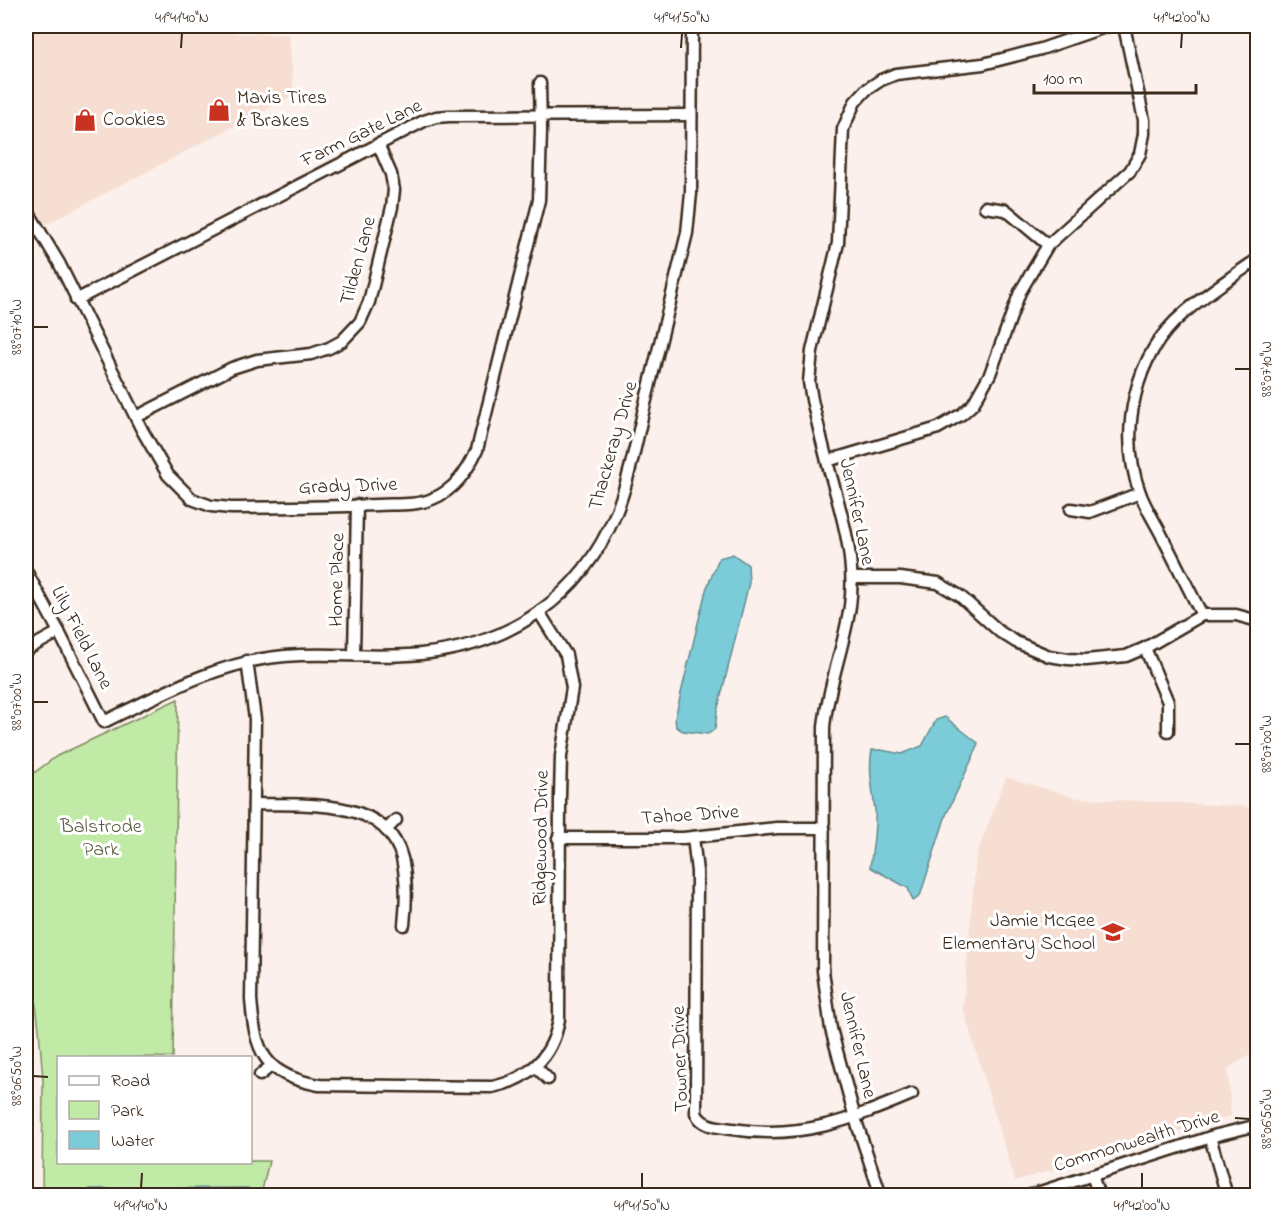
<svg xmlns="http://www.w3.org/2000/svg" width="1283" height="1221" viewBox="0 0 1283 1221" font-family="'Indie Flower',sans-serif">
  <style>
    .built { fill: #f6ded3 }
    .green { fill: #c0eaa6; stroke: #7e8a62; stroke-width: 1.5 }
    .water { fill: #7ccbd9; stroke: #628b8e; stroke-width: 1.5 }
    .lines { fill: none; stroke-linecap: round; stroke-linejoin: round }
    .street-casing { stroke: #3b2a1e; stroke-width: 15 }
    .street { stroke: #fff; stroke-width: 10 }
    .ticks { fill: none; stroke: #3b2a1e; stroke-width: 2 }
    .labels { text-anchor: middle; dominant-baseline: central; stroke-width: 6; stroke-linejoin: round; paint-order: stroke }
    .poi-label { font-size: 20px; fill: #3b2a1e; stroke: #fff; text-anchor: start }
    .street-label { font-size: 20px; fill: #3b2a1e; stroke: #fff }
    .park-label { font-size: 20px; fill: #5c5a40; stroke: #fff }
    .neatline { fill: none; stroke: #3b2a1e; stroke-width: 2 }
    .ticks-label { font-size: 15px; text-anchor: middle; fill: #3b2a1e }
  </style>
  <rect width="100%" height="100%" fill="#fbf0eb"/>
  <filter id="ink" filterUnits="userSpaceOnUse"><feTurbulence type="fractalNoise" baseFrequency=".0167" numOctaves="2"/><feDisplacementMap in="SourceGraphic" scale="12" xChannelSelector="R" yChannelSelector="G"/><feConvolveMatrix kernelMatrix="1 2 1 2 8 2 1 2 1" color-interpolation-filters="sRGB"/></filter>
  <g filter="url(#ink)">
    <g class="built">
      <polygon points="26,26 170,26 237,33 289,34 294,95 44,225 26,192"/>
      <polygon points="1006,777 1077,798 1257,807 1257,1051 1228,1068 1231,1116 1015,1181 963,1008 976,856"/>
    </g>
    <polygon class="green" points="178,699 173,1057 58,1058 58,1162 269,1161 261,1195 42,1195 43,1080 39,1029 36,1005 26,986 26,779 57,756"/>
    <g class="water">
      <polygon points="733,554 748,565 749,583 717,712 715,729 708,734 683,731 676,727 675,718 706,590 719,558"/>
      <path d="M 945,717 L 978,743 L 977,748 L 946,815 L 920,896 L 913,901 L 908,888 L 870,867 C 873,848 876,830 875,811 C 873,790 868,771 872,750 L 881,750 L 902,754 L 922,746 L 936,720 Z"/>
      <polygon points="248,1188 247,1196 84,1195 90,1189"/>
    </g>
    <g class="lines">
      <g class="street-casing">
        <g id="street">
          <polyline points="985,207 1006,210 1048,245"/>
          <path d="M 26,208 L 59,263 L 142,430 L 168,475 L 192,499 L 211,506 L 231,508 C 280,507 329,507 377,505 C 395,504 416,506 432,499 C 455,490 467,471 477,450 L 539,200 L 541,130 L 540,83"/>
          <polyline points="76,300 391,138 424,121 436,117 449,116 691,115"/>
          <polyline points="136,417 232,368 257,360 311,354 329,348 342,341 360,322 369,302 392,207 394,190 391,174 378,144"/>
          <polyline points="827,461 938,428 962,414 973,404 990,374 1020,292 1033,270 1048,245 1130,171 1140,154 1144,134 1144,120 1124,26"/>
          <polyline points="1071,509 1090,512 1140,493"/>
          <path d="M 26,571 L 59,632 L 104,722 C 161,694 221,661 285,656 C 330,652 376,659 421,654 C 510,645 581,598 616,513 C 630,477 637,437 646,400 C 660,344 673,288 687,233 L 691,193 L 692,26"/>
          <polyline points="852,578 900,578 938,583 960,596 1000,632 1016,642 1049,656 1068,659 1086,660 1126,656 1145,648 1202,615 1236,615 1258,621"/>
          <path d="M 1202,615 C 1188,588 1175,561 1161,534 C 1154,520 1145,507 1140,493 C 1118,432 1134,355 1184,313 C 1207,293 1233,276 1258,259"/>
          <polyline points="1145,648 1168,702 1168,731"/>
          <polyline points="26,650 59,632"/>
          <polyline points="354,655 357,505"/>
          <path d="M 247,661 L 255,719 L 251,999 C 255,1051 263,1075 319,1085 L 492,1087 C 528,1080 553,1057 559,1019 L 560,796 L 561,756 L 572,688 L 566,655 L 539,612"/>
          <path d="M 254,804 C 308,806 395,795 404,869 C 407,888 406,906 404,925"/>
          <polyline points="386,830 396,820"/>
          <path d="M 693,837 L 697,872 L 696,1113 C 702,1127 719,1127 732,1129 C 801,1140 850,1120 912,1094"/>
          <polyline points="558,838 683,838 777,828 824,828"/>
          <polyline points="536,1067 548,1079"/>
          <polyline points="260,1075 271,1066"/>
          <polyline points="1210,1137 1227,1196"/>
          <polyline points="1092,1175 1099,1196"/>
          <path d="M 881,1196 L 855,1118 L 831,1029 L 823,971 L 824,727 C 828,686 844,647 850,606 C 856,562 843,518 831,476 C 824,451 818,425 812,400 L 809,382 L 812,351 L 838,243 L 843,129 L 855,102 L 866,90 L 881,80 L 896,74 L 983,64 L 1041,49 L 1108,26"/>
          <polyline points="1028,1196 1217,1135 1258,1125"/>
        </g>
      </g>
      <use href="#street" class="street"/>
    </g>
  </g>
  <path class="ticks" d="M 181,48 L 182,33M 681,48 L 682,33M 1181,48 L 1182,33M 33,327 L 48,327M 1235,369 L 1250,369M 33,702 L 48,702M 1235,744 L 1250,744M 33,1076 L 48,1077M 1235,1118 L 1250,1119M 141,1188 L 142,1173M 642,1188 L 642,1173M 1142,1188 L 1142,1173"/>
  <defs>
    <g id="shop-bare" transform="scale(1.8)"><path d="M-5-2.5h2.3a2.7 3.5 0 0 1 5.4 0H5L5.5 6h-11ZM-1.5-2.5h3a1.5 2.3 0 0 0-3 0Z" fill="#c8321e" stroke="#fff" stroke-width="2.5" paint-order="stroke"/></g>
    <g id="school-bare" transform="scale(1.8)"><path d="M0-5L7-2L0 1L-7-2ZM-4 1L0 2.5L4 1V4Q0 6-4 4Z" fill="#c8321e" stroke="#fff" stroke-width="2.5" paint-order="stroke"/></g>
  </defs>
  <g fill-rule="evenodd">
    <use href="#shop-bare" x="219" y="110"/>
    <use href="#shop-bare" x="85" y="120"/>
    <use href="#school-bare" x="1113" y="932"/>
  </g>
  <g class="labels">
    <g class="poi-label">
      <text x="237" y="98">Mavis Tires<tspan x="237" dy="23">&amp; Brakes</tspan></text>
      <text x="103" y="120">Cookies</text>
      <text x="1095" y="921" text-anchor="end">Jamie McGee<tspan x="1095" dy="23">Elementary School</tspan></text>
    </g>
    <g class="street-label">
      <text transform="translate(362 134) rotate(-26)">Farm Gate Lane</text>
      <text transform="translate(359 261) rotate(-75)">Tilden Lane</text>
      <text transform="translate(614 446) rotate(-74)">Thackeray Drive</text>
      <text transform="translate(348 487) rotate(-2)">Grady Drive</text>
      <text transform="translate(856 512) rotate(78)">Jennifer Lane</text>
      <text transform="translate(338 580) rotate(-89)">Home Place</text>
      <text transform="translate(81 638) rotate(63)">Lily Field Lane</text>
      <text transform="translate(690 816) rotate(-4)">Tahoe Drive</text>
      <text transform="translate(542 838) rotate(-89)">Ridgewood Drive</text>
      <text transform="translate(857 1045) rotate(77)">Jennifer Lane</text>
      <text transform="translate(681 1059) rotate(-92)">Towner Drive</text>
      <text transform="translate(1137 1142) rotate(-17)">Commonwealth Drive</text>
    </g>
    <g class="park-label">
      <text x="101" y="827">Balstrode<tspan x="101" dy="23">Park</tspan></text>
    </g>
  </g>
  <rect width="1283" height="1221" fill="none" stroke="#fff" stroke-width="66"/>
  <rect x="57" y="1056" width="195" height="108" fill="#ffffff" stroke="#b1aaa5" stroke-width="1.5"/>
  <rect x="69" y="1076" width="30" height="9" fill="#ffffff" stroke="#b1aaa5" stroke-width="1.5"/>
  <text x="111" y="1086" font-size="18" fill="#3b2a1e">Road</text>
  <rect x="69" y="1101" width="30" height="18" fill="#c0eaa6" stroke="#b1aaa5" stroke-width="1.5"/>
  <text x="111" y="1116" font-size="18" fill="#3b2a1e">Park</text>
  <rect x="69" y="1131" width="30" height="18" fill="#7ccbd9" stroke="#b1aaa5" stroke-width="1.5"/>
  <text x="111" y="1146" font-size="18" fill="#3b2a1e">Water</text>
  <path d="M1034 84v9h162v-9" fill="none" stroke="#3b2a1e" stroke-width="3"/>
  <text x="1043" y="84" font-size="18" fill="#3b2a1e" stroke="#ffffff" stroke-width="4.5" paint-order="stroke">100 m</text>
  <rect x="33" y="33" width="1217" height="1155" class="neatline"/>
  <g class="ticks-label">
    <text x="182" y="22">41°41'40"N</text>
    <text x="682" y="22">41°41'50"N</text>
    <text x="1182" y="22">41°42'00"N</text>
    <text transform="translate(16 327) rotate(-90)" y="5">88°07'10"W</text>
    <text transform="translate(1266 369) rotate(-90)" y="5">88°07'10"W</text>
    <text transform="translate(16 702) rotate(-90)" y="5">88°07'00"W</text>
    <text transform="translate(1266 744) rotate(-90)" y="5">88°07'00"W</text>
    <text transform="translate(16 1076) rotate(-90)" y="5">88°06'50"W</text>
    <text transform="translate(1266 1119) rotate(-90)" y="5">88°06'50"W</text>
    <text x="141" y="1210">41°41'40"N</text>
    <text x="642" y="1210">41°41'50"N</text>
    <text x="1142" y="1210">41°42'00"N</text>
  </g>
</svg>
